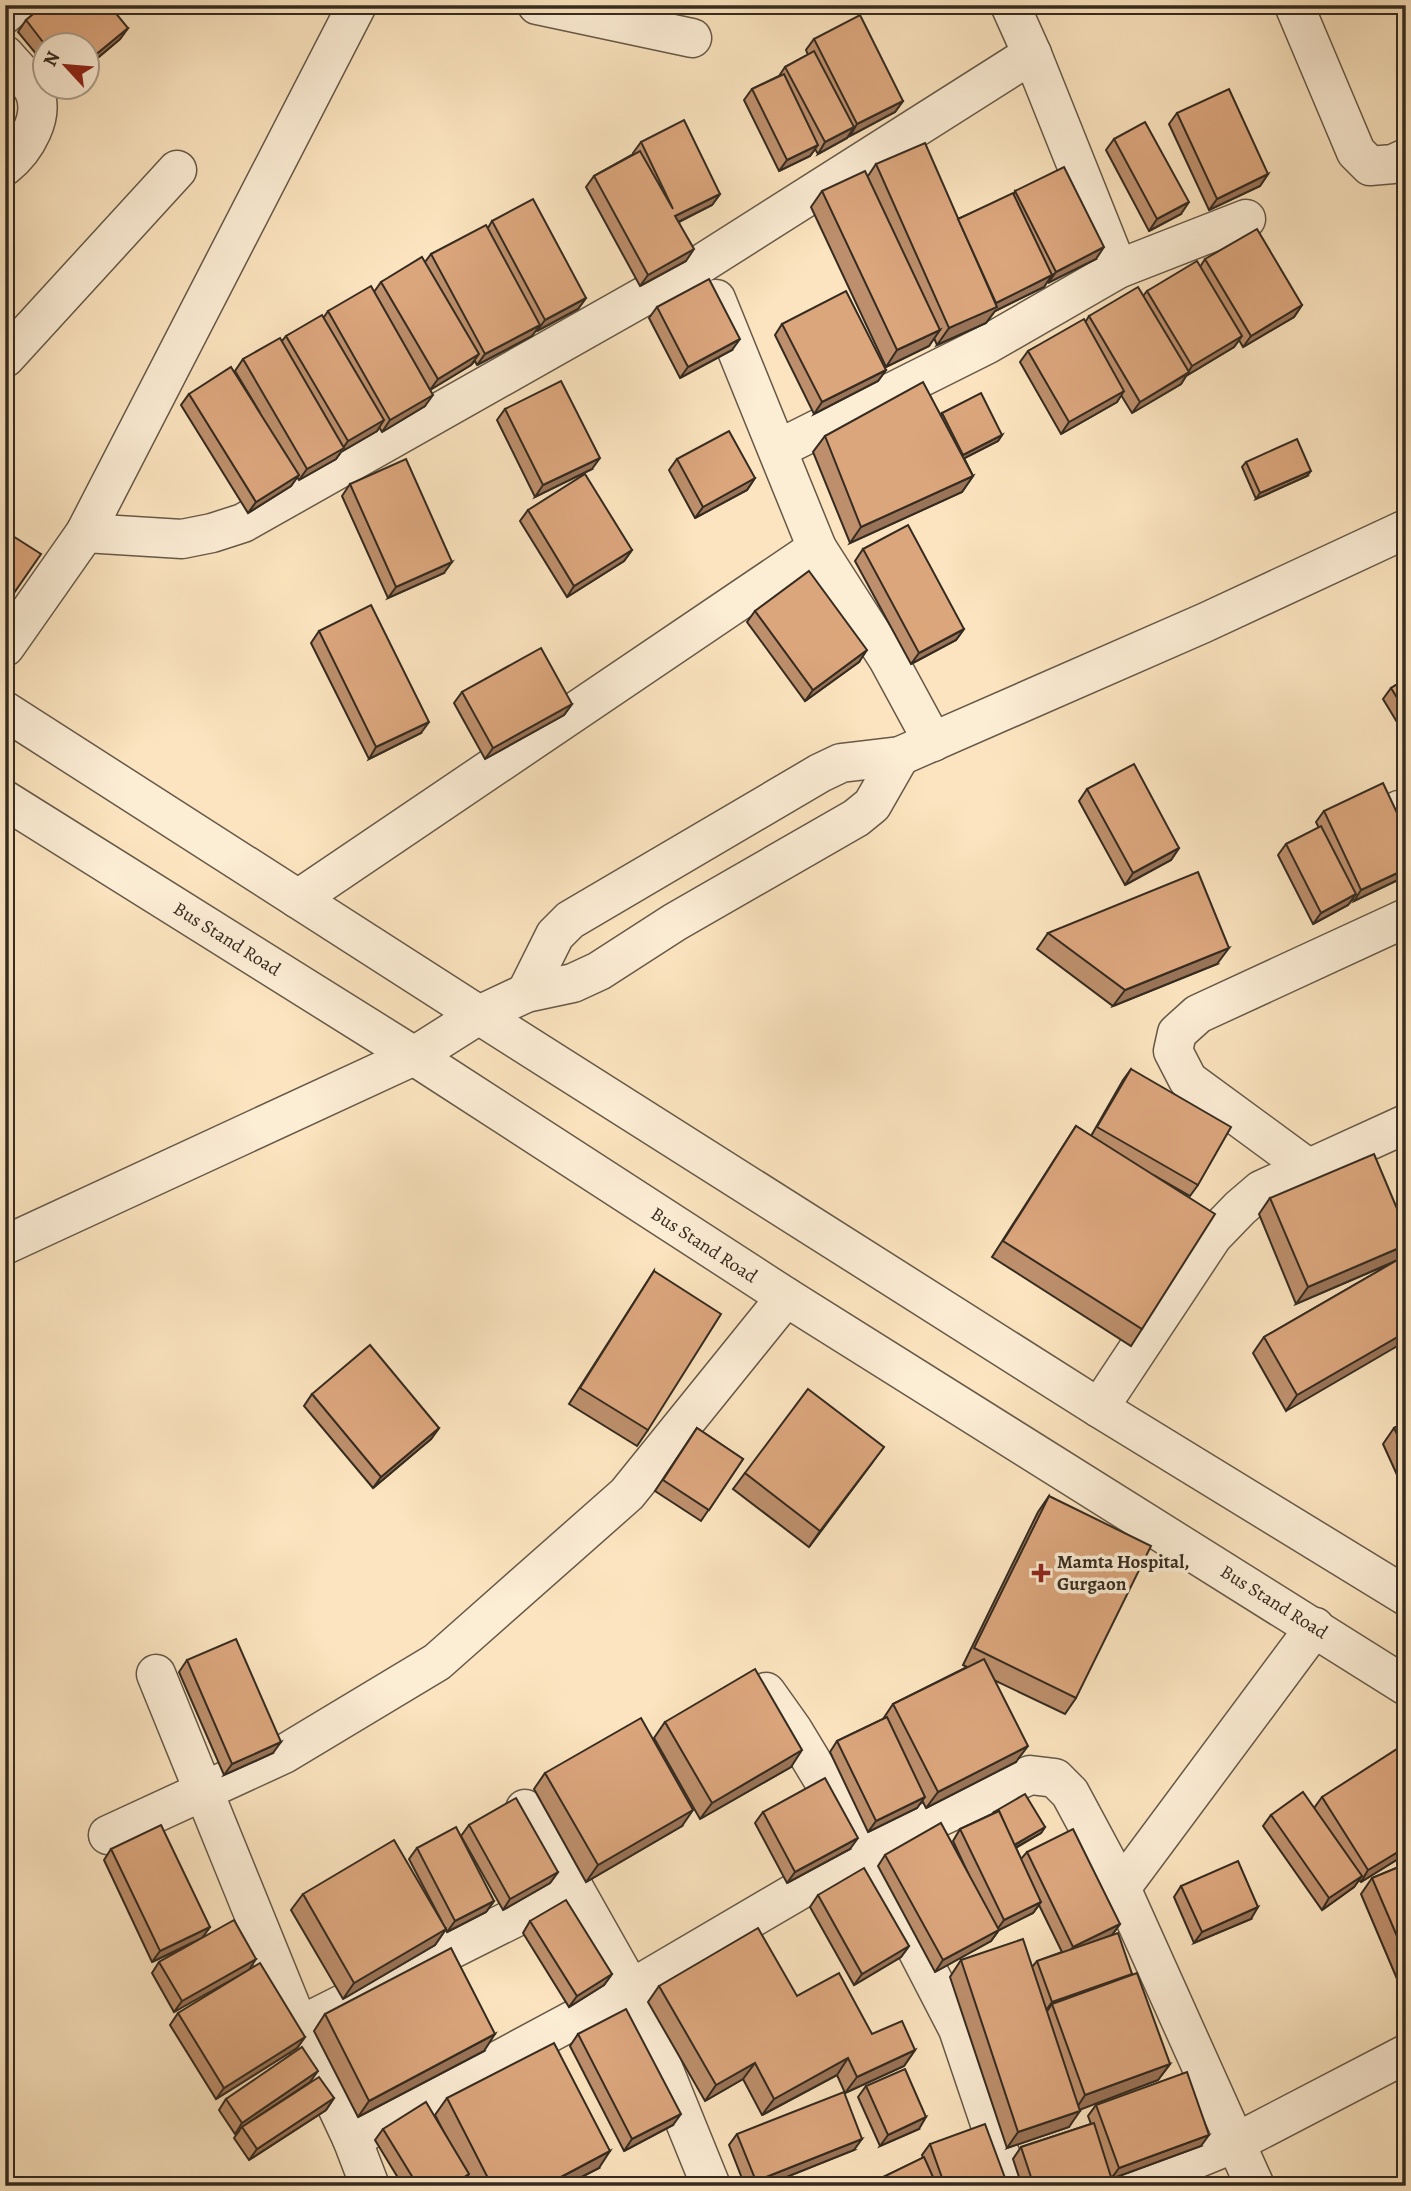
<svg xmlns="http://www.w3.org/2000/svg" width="1411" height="2191" viewBox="0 0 1411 2191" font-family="Alegreya,serif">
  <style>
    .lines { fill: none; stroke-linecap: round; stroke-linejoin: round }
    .minor-casing { stroke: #665948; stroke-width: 41 }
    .minor { stroke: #fcedd5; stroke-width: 38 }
    .wall { fill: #bd8f6c; stroke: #352b20; stroke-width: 2 }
    .shaded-wall { fill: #9a7458; stroke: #352b20; stroke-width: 2 }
    .building { fill: #dca67d; stroke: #352b20; stroke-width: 2 }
    .poi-dot { fill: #8f2418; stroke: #fcedd5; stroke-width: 2.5 }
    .labels { text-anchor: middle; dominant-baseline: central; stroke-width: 7; stroke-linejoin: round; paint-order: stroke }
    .street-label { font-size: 19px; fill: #352b20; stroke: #fcedd5 }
    .poi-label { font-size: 19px; font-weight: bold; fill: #352b20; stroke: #fcedd5; text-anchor: start }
  </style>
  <rect width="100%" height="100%" fill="#fbe4bf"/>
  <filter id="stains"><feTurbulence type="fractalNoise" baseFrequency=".00286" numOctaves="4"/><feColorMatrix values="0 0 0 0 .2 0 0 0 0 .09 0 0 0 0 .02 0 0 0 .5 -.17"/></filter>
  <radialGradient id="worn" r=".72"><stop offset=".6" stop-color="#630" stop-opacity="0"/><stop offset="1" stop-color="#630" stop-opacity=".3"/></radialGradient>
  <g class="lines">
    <g class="minor-casing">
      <g id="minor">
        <polyline points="537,5 692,38"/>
        <polyline points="1010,5 1032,54 1118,269"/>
        <polyline points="1294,5 1356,152 1370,166 1393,164 1406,158"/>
        <polyline points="5,14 15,5"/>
        <path d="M 5,55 C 14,66 26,77 33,89 C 47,115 25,150 5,166"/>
        <polyline points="716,299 817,548 888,659 933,742"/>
        <polyline points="5,358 177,170"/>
        <polyline points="778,449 986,345 1118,269 1246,219"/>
        <polyline points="85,533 182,539 212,533 243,523 701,264 1032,54"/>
        <polyline points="5,647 85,533 357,5"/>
        <polyline points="5,711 479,1015 1099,1408 1406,1596"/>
        <polyline points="5,800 414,1056 786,1297 1406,1686"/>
        <polyline points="1399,810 1406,824"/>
        <polyline points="298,899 817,548"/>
        <polyline points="526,993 555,935 570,920 820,773 841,763 900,756 1204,623 1406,529"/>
        <polyline points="1308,1168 1188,1080 1173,1051 1177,1033 1198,1014 1406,918"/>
        <polyline points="5,1245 414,1056 479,1015 526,993 573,983 599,971 675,922 856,818 872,805 900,756"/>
        <polyline points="1099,1408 1213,1236 1240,1208 1261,1190 1406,1124"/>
        <polyline points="156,1674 299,2026 352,2139 370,2186"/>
        <polyline points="766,1692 793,1730 866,1851 958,2029 1011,2186"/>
        <polyline points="525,1809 574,1888 631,1989 711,2186"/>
        <polyline points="108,1835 284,1754 437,1662 627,1494 786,1297"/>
        <polyline points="1121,1888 1315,1627"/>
        <polyline points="299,2026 574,1888"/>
        <polyline points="352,2139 631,1989 866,1851 1030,1775 1055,1778 1070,1793 1121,1888 1255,2186"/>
        <polyline points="1130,2186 1235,2143 1406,2054"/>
      </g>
    </g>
    <use href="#minor" class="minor"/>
  </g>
  <g class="wall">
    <polygon points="26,20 128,28 120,39 88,66 88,46 46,46 46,66 18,32"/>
    <polygon points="814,39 903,101 895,112 850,136 849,135 847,138 818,154 815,149 810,156 779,171 744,100 752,89 779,76 785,67 808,55 806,50"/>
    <polygon points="1177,113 1268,174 1260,186 1209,210 1169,124"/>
    <polygon points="1114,139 1181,214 1149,231 1106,150"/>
    <polygon points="641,142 720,194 712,205 679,222 686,261 640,286 586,187 594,176 633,154 633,153"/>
    <polygon points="876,164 958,219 1014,194 1015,191 1096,259 1047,282 1044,287 995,311 986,323 937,345 934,338 929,346 886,367 811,207 822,191 868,176"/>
    <polygon points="492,221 586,298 578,309 537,331 536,329 532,336 477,365 475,361 471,365 430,390 425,406 382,432 379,427 377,431 341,452 336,459 299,480 297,477 291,486 248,513 181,405 189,394 259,411 235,371 243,359 282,341 286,336 324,317 328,311 374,292 381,282 425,262 431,254 488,228"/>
    <polygon points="1205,259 1302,305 1294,317 1243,347 1239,340 1234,347 1186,376 1181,384 1132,413 1121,395 1117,402 1061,434 1020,362 1028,351 1086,321 1089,316 1143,296 1147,291 1200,267"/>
    <polygon points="657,307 732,350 680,378 649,318"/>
    <polygon points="782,324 886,370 878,381 814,414 775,335"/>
    <polygon points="505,409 592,469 535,497 497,420"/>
    <polygon points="942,413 1002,435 998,441 964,458 973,476 962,492 850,543 813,452 825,436 941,416"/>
    <polygon points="677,459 755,478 747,490 695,518 669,470"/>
    <polygon points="1246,462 1307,476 1256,499 1242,467"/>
    <polygon points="350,484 444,573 388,598 342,496"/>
    <polygon points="528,510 632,550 624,561 567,597 520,521"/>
    <polygon points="863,549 964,629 956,640 911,664 855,561"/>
    <polygon points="755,611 859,662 805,701 747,622"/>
    <polygon points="319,631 421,733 369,759 311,643"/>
    <polygon points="1406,679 1406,737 1383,699 1391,688"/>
    <polygon points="462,692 572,704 564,715 485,759 454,703"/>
    <polygon points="1087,789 1179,848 1171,860 1125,885 1079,801"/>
    <polygon points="1324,811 1406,832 1406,876 1354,901 1353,899 1348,905 1313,924 1278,855 1286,844 1319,828 1316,822"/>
    <polygon points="1048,933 1217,964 1113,1006 1037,949"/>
    <polygon points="1131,1069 1198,1185 1190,1196 1155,1176 1142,1329 1131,1346 992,1257 1076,1126 1091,1136 1123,1080"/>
    <polygon points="1270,1198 1406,1230 1406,1251 1286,1411 1253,1353 1264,1337 1394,1262 1296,1304 1259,1214"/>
    <polygon points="654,1271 648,1430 637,1446 569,1404"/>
    <polygon points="312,1394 439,1428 431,1439 373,1488 304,1406"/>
    <polygon points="1406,1422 1406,1487 1403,1488 1383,1444 1394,1428"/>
    <polygon points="697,1428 743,1459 701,1521 655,1491"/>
    <polygon points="872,1463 809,1547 733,1489 745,1473"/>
    <polygon points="1049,1496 1076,1698 1065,1714 994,1680 1016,1762 926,1808 922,1800 917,1808 868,1832 830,1752 837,1741 883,1719 893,1704 967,1667 963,1665 1038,1512"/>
    <polygon points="187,1660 273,1753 224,1775 179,1672"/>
    <polygon points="665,1722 791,1767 700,1819 654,1738"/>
    <polygon points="1406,1763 1406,1854 1361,1882 1359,1880 1354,1887 1322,1910 1263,1826 1271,1815 1314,1808 1322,1797"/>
    <polygon points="545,1773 682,1826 586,1882 534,1789"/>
    <polygon points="763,1812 850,1849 787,1883 755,1823"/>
    <polygon points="994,1812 1045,1827 1041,1833 1016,1848 1021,1859 1027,1852 1120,1924 1112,1935 1132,1974 1170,2064 1158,2080 1079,2109 1069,2127 1007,2148 950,1977 961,1960 1032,1967 1037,1961 1062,1952 1039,1905 1033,1913 999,1930 991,1941 935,1972 878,1866 885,1855 968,1873 953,1841 960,1829 992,1814"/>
    <polygon points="469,1825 558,1872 550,1883 503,1910 461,1836"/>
    <polygon points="417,1848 494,1901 486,1912 447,1932 446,1929 435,1945 343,1999 291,1910 303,1894 441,1920 409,1859"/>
    <polygon points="111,1849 210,1927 202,1938 256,1959 174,2012 152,1973 159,1962 199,1940 152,1962 104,1860"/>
    <polygon points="1406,1864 1406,2000 1361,1894 1372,1878"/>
    <polygon points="1181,1886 1251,1919 1194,1943 1174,1897"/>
    <polygon points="818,1895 909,1946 901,1957 854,1985 810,1907"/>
    <polygon points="530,1921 612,1974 604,1985 569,2007 523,1933"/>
    <polygon points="659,1986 797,1996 872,2034 915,2050 904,2066 845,2093 837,2075 762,2115 743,2079 705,2101 648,2002"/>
    <polygon points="178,2013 305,2037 297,2048 216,2099 170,2025"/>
    <polygon points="325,2014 484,2051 358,2117 314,2031"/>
    <polygon points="578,2034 673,2125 624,2151 570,2046"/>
    <polygon points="310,2082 334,2098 326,2110 249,2160 234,2138 240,2130 235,2134 219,2110 226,2099"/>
    <polygon points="866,2086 919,2129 880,2146 858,2097"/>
    <polygon points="447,2098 599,2168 564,2186 472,2186 467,2177 460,2186 403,2186 375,2140 383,2129 446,2136 435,2115"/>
    <polygon points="1096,2105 1201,2146 1111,2179 1110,2178 1105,2186 1022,2186 1013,2159 1021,2147 1091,2124 1088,2116"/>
    <polygon points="737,2134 854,2150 764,2186 745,2186 729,2145"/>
    <polygon points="930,2144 1008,2186 873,2186 877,2180 923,2158 922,2155"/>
  </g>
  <g class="shaded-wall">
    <polygon points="128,28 120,39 88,66 88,61"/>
    <polygon points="903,101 895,112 850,136 857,124"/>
    <polygon points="854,127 847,138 818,154 825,142"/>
    <polygon points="818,145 810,156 779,171 787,160"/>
    <polygon points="1268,174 1260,186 1209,210 1217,199"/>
    <polygon points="720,194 712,205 668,227 675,216"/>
    <polygon points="1189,202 1181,214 1149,231 1157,219"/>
    <polygon points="1104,247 1096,259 1048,283 1056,272"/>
    <polygon points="694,249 686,261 640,286 648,275"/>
    <polygon points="1052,275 1044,287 995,311 986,323 937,345 949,328 996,303"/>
    <polygon points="586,298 578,309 537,331 545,320"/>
    <polygon points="1302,305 1294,317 1243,347 1251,336"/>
    <polygon points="540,325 532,336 477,365 485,354"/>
    <polygon points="940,330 929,346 886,367 897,350"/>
    <polygon points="1242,336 1234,347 1186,376 1181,384 1132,413 1140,402 1187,374 1192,366"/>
    <polygon points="740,339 732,350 680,378 688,367"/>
    <polygon points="479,354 471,365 430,390 438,379"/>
    <polygon points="886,370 878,381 814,414 822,402"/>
    <polygon points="1124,391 1117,402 1061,434 1069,422"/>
    <polygon points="433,395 425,406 382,432 390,420"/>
    <polygon points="384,420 377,431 341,452 336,459 299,480 307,469 343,448 348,441"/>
    <polygon points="1002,435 998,441 959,461 963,455"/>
    <polygon points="600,458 592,469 535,497 543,485"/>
    <polygon points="1311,471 1307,476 1256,499 1260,493"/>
    <polygon points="299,475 291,486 248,513 256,502"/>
    <polygon points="973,476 962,492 850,543 861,527"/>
    <polygon points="755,478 747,490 695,518 703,507"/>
    <polygon points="632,550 624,561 567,597 574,586"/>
    <polygon points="452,562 444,573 388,598 396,587"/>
    <polygon points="964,629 956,640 911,664 919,653"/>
    <polygon points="867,650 859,662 805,701 813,690"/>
    <polygon points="572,704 564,715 485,759 493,748"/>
    <polygon points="429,722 421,733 369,759 376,747"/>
    <polygon points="1179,848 1171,860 1125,885 1133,873"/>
    <polygon points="1406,869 1406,876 1354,901 1361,890"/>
    <polygon points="1356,894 1348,905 1313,924 1321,913"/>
    <polygon points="1229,948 1217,964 1113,1006 1125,990"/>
    <polygon points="1406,1245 1406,1251 1400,1259 1296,1304 1308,1287"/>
    <polygon points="1406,1332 1406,1341 1286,1411 1297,1395"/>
    <polygon points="439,1428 431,1439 373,1488 381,1477"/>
    <polygon points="884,1447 809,1547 820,1531"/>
    <polygon points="281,1742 273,1753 224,1775 232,1764"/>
    <polygon points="1028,1746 1016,1762 926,1808 938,1792"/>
    <polygon points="802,1750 791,1767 700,1819 712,1803"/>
    <polygon points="925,1797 917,1808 868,1832 876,1821"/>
    <polygon points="693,1810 682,1826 586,1882 598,1865"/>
    <polygon points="1045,1827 1041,1833 1009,1851 1013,1846"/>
    <polygon points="858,1838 850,1849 787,1883 795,1872"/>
    <polygon points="1406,1847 1406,1854 1361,1882 1368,1870"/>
    <polygon points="558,1872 550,1883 503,1910 510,1899"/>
    <polygon points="1362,1876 1354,1887 1322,1910 1329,1898"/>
    <polygon points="494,1901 486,1912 447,1932 455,1921"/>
    <polygon points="1041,1902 1033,1913 999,1930 991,1941 935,1972 943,1960 996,1931 1004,1920"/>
    <polygon points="1258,1907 1251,1919 1194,1943 1202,1932"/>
    <polygon points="1120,1924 1112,1935 1065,1958 1073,1947"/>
    <polygon points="210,1927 202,1938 152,1962 160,1951"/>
    <polygon points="446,1929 435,1945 343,1999 354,1983"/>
    <polygon points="909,1946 901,1957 854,1985 862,1974"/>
    <polygon points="256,1959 249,1970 174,2012 182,2001"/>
    <polygon points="612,1974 604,1985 569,2007 577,1996"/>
    <polygon points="1132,1974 1052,2004 1046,2013 1044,2013 1052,2002"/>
    <polygon points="495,2034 484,2051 358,2117 369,2101"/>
    <polygon points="305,2037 297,2048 216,2099 224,2088"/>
    <polygon points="915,2050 904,2066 845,2093 857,2077"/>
    <polygon points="848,2058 837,2075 762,2115 774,2099"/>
    <polygon points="755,2063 743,2079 705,2101 716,2085"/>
    <polygon points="1170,2064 1158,2080 1074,2112 1085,2095"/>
    <polygon points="318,2071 310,2082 242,2127 235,2134 242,2123"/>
    <polygon points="334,2098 326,2110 249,2160 257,2149"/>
    <polygon points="1080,2111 1069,2127 1007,2148 1018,2132"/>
    <polygon points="681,2114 673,2125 624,2151 632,2139"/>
    <polygon points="926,2117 919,2129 880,2146 888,2135"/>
    <polygon points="1209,2135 1201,2146 1111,2179 1119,2168"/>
    <polygon points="862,2139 854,2150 764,2186 752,2186 756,2181"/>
    <polygon points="610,2151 599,2168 564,2186 544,2186"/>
    <polygon points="469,2174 461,2185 450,2186"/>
    <polygon points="1111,2177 1105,2186 1083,2186"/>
  </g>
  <g class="building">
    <polygon points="44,5 109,5 128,28 88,61 88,46 46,46 26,20"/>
    <polygon points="860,15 903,101 857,124 814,39"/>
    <polygon points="814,51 854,127 825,142 785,67"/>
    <polygon points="784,74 818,145 787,160 752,89"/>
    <polygon points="1229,89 1268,174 1217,199 1177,113"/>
    <polygon points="684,120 720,194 675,216 694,249 648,275 594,176 640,151 673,209 641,142"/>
    <polygon points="1145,122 1189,202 1157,219 1114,139"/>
    <polygon points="925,143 997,307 949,328 876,164"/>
    <polygon points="1064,167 1104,247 1056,272 1015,191"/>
    <polygon points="865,171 940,330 897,350 822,191"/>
    <polygon points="1013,193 1052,275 996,303 958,219"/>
    <polygon points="533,199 586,298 545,320 492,221"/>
    <polygon points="486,225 540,325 485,354 431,254"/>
    <polygon points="1257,229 1302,305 1251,336 1205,259"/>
    <polygon points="5,233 11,240 5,245"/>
    <polygon points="422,257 479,354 438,379 381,282"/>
    <polygon points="1197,261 1242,336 1192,366 1147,291"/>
    <polygon points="709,279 740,339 688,367 657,307"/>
    <polygon points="371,286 433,395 390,420 328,311"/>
    <polygon points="1138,287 1189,372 1140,402 1089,316"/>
    <polygon points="846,291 886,370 822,402 782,324"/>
    <polygon points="322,315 384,420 348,441 286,336"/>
    <polygon points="1084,319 1124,391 1069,422 1028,351"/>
    <polygon points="5,328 11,333 5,340"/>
    <polygon points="280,338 344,448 307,469 243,359"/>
    <polygon points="231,367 299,475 256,502 189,394"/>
    <polygon points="561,381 600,458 543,485 505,409"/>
    <polygon points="923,382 973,476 861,527 825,436"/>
    <polygon points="981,393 1002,435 963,455 942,413"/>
    <polygon points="729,431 755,478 703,507 677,459"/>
    <polygon points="1297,439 1311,471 1260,493 1246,462"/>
    <polygon points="406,459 452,562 396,587 350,484"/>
    <polygon points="585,474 632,550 574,586 528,510"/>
    <polygon points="908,525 964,629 919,653 863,549"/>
    <polygon points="5,531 41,554 5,606"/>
    <polygon points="809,571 867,650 813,690 755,611"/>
    <polygon points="371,605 429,722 376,747 319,631"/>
    <polygon points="541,648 572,704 493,748 462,692"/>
    <polygon points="1406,679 1406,712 1391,688"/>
    <polygon points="1134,764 1179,848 1133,873 1087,789"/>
    <polygon points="1383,783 1406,832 1406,869 1361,890 1324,811"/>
    <polygon points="1321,826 1356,894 1321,913 1286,844"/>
    <polygon points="1198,872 1229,948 1125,990 1048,933"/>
    <polygon points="1131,1069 1231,1127 1198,1185 1097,1127"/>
    <polygon points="1076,1126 1215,1214 1142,1329 1003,1241"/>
    <polygon points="1374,1154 1406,1230 1406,1245 1308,1287 1270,1198"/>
    <polygon points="1406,1255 1406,1332 1297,1395 1264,1337"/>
    <polygon points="654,1271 721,1314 648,1430 580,1388"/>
    <polygon points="370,1345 439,1428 381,1477 312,1394"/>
    <polygon points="808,1389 884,1447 820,1531 745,1473"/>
    <polygon points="1406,1422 1406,1452 1394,1428"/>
    <polygon points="697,1428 743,1459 709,1510 663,1480"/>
    <polygon points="1049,1496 1151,1546 1076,1698 974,1648"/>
    <polygon points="236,1639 281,1742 232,1764 187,1660"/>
    <polygon points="984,1659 1028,1746 938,1792 893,1704"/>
    <polygon points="755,1669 802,1750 712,1803 665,1722"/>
    <polygon points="887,1717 925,1797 876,1821 837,1741"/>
    <polygon points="641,1718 693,1810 598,1865 545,1773"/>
    <polygon points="1397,1749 1406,1763 1406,1847 1368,1870 1322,1797"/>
    <polygon points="825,1778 858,1838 795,1872 763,1812"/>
    <polygon points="1303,1792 1362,1876 1329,1898 1271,1815"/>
    <polygon points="1025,1794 1045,1827 1014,1845 999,1811 994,1813 994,1812"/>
    <polygon points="516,1798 558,1872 510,1899 469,1825"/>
    <polygon points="999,1811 1041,1902 1004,1920 960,1829"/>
    <polygon points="941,1823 999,1930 943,1960 885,1855"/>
    <polygon points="161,1825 210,1927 160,1951 111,1849"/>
    <polygon points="456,1827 494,1901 455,1921 417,1848"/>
    <polygon points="1073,1829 1120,1924 1073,1947 1027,1852"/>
    <polygon points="394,1840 446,1929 354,1983 303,1894"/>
    <polygon points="1238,1861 1258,1907 1202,1932 1181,1886"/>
    <polygon points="1406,1864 1406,1957 1372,1878"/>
    <polygon points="864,1868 909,1946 862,1974 818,1895"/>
    <polygon points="566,1900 612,1974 577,1996 530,1921"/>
    <polygon points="234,1920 256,1959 182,2001 159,1962"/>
    <polygon points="758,1928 797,1996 839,1973 872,2034 902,2021 915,2050 857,2077 848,2058 774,2099 755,2063 716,2085 659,1986"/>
    <polygon points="1118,1933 1132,1974 1052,2002 1037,1961"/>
    <polygon points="1023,1939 1080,2111 1018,2132 961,1960"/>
    <polygon points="451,1948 495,2034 369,2101 325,2014"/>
    <polygon points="260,1963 305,2037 224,2088 178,2013"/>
    <polygon points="1137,1973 1170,2064 1085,2095 1052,2004"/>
    <polygon points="626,2009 681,2114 632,2139 578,2034"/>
    <polygon points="554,2043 610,2151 544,2186 492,2186 447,2098"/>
    <polygon points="302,2047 318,2071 242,2123 226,2099"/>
    <polygon points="905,2069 926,2117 888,2135 866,2086"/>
    <polygon points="1187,2072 1209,2135 1119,2168 1096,2105"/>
    <polygon points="319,2077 334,2098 257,2149 242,2127"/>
    <polygon points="844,2092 862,2139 756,2181 737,2134"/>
    <polygon points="426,2102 469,2174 450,2186 418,2186 383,2129"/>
    <polygon points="1094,2123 1111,2177 1083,2186 1034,2186 1021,2147"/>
    <polygon points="985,2124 1008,2186 945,2186 930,2144"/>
    <polygon points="924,2157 937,2186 879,2186 877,2180"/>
    <polygon points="797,2177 801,2186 777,2186"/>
  </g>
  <path class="poi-dot" d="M1037.5 1562.5h7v7h7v7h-7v7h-7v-7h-7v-7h7z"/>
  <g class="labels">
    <g class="street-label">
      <text transform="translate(227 939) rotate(32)">Bus Stand Road</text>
      <text transform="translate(704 1245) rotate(33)">Bus Stand Road</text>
      <text transform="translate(1274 1602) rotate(32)">Bus Stand Road</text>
    </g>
    <g class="poi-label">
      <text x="1057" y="1562">Mamta Hospital,<tspan x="1057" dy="22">Gurgaon</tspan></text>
    </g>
  </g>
  <rect width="1411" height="2191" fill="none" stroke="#fbe4bf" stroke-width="28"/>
  <rect x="7" y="7" width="1397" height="2177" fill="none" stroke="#352b20" stroke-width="3.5"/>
  <rect x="14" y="14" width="1383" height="2163" fill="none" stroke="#352b20" stroke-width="2"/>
  <g transform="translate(66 66) rotate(296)"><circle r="33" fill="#fcedd5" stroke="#ac9f8d" stroke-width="2"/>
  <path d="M0-5L12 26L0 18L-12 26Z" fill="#8f2418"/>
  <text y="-10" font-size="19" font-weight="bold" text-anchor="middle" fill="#352b20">N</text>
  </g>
  <rect width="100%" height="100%" filter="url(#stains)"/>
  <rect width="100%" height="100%" fill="url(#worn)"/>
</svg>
